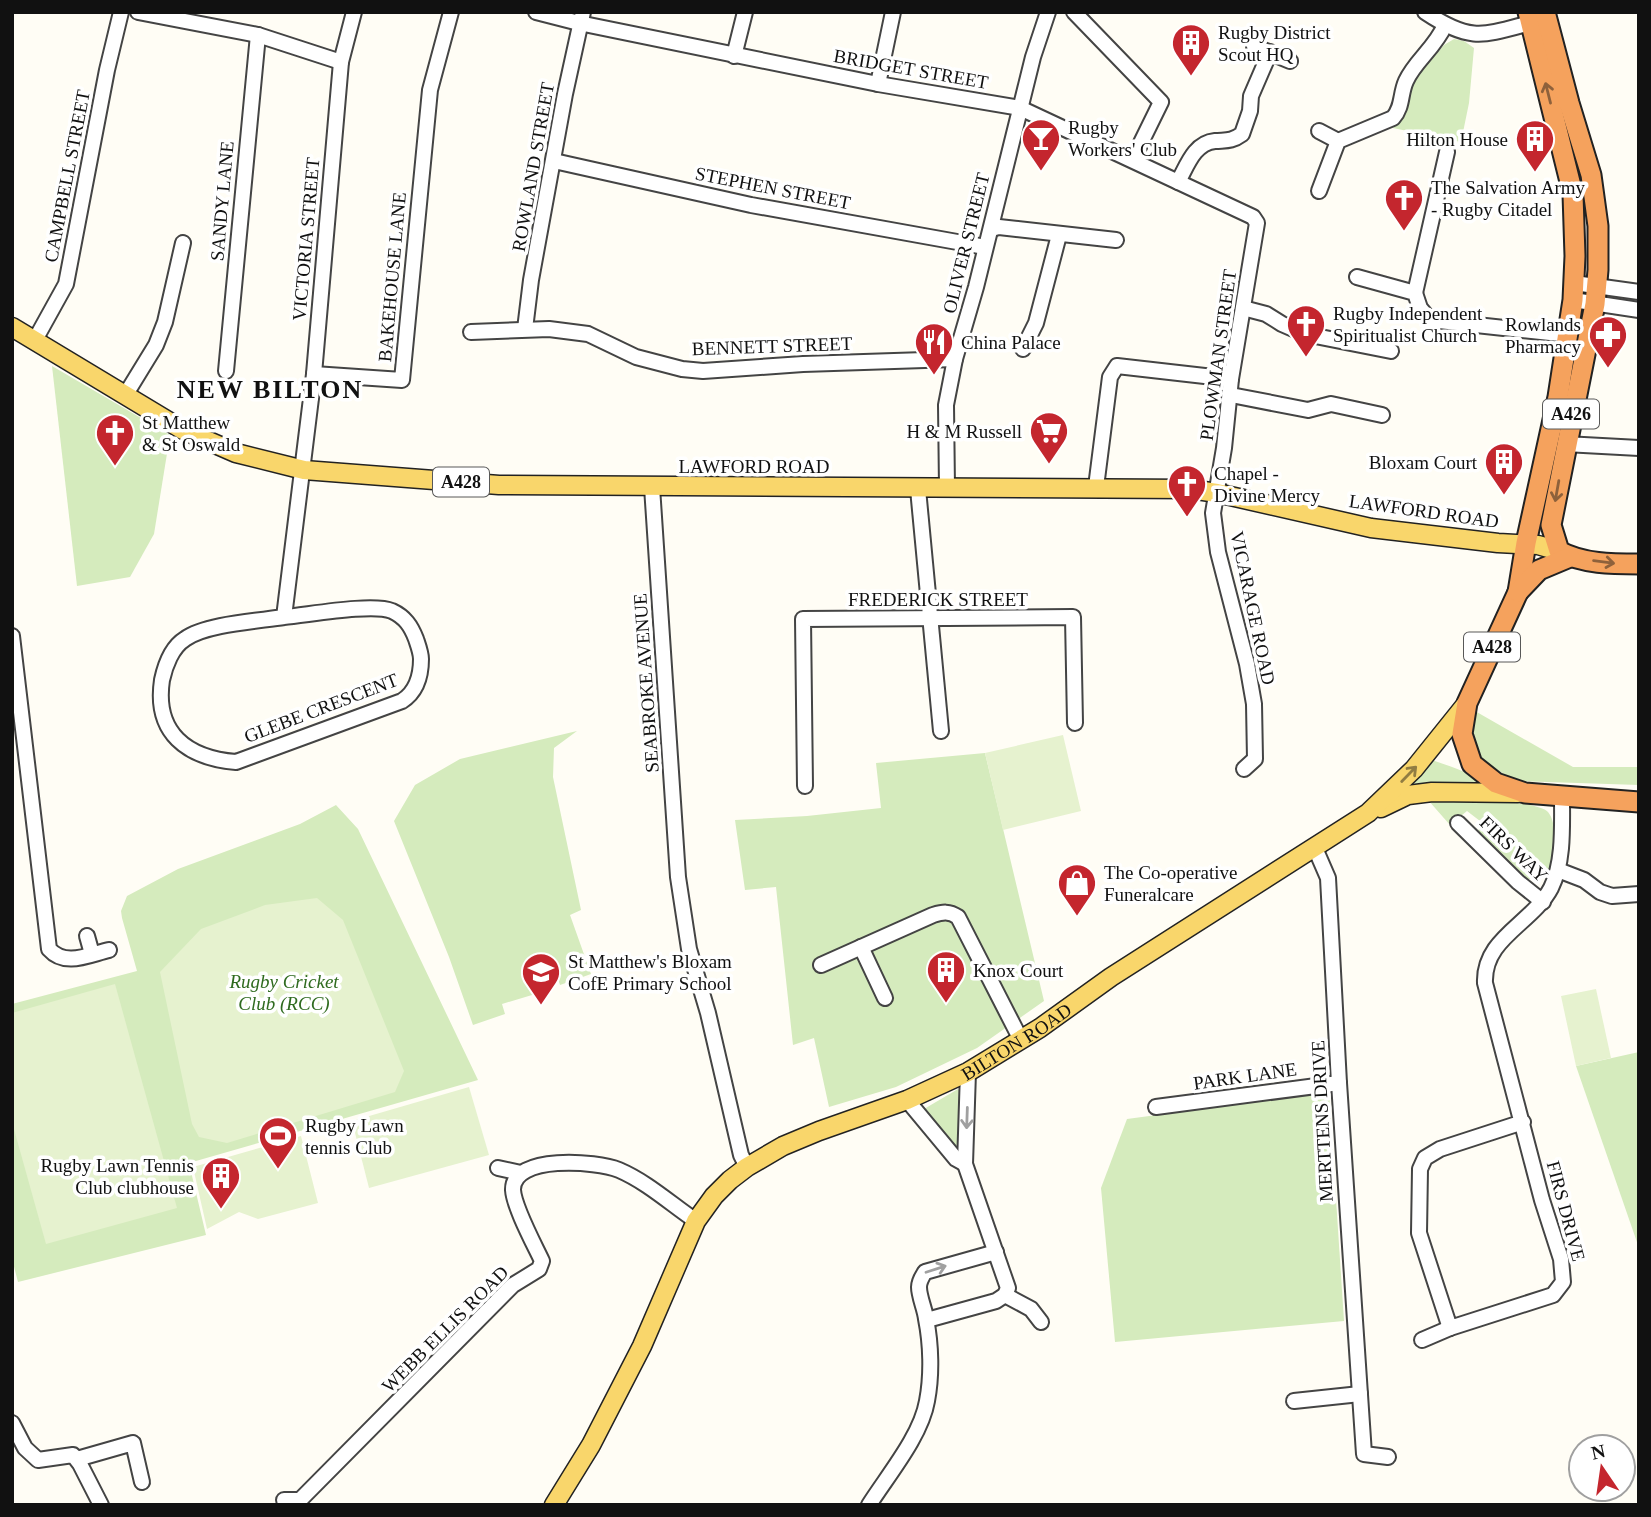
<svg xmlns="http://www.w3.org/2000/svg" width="1651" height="1517" viewBox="0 0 1651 1517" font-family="'Times New Roman',serif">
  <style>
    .green { fill: #d5ebbd }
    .pitch { fill: #e6f2cf }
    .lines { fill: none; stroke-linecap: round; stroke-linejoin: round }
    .minor-casing { stroke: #444; stroke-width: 18 }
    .major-casing { stroke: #222; stroke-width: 21 }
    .highway-casing { stroke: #222; stroke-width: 23 }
    .minor { stroke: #fff; stroke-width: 14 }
    .major { stroke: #f9d66b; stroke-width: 18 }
    .highway { stroke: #f5a25d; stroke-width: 19 }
    .oneway { stroke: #8e613b }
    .oneway2 { stroke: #917d42 }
    .oneway3 { stroke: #a0a0a0 }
    .labels { text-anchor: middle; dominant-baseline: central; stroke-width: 7; stroke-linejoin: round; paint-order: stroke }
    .shield { fill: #fff; stroke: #585858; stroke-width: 2 }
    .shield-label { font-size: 18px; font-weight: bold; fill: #111 }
    .poi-label { font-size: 19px; fill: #111; stroke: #fff; text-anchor: start }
    .street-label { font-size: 19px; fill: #111; stroke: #fff }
    .park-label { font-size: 19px; font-style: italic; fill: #2f6b1f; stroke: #fff }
    .district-label { font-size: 26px; font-weight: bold; letter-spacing: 2px; fill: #111; stroke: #fff }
  </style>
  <rect width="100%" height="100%" fill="#fffdf5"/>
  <g class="green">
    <polygon points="1454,39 1464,41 1474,48 1469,103 1461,142 1393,128 1407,109 1411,83 1444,45"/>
    <polygon points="52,366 170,435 154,534 130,577 77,586"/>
    <polygon points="1475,711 1573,767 1639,767 1639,785 1515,781 1482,760 1472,740 1470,727"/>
    <polygon points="577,731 554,748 553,777 581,910 570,915 591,974 560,985 558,979 540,986 542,992 502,1004 505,1014 473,1025 449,957 394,821 415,785 460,759"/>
    <polygon points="985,753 1044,1001 977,1048 896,1087 829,1107 814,1038 793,1045 776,887 745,890 735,820 807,816 881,808 876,763"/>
    <path d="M 1429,759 C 1448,766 1472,771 1486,788 L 1444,782 L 1410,785 Z"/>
    <path d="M 1439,798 C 1458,799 1538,800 1548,812 C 1559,825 1552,855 1550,871 L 1540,879 L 1526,879 L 1478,834 L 1480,821 L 1467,811 L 1450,825 L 1428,800 Z"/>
    <polygon points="336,805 358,829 478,1080 189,1163 206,1235 18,1282 12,1259 12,1004 137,971 122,918 121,911 127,896 178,869 300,824"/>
    <polygon points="1639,1052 1639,1248 1576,1066"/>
    <polygon points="958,1089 962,1094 962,1148 958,1150 947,1144 919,1112"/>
    <polygon points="1329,1092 1344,1321 1115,1342 1101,1188 1127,1119"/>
  </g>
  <g class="pitch">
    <polygon points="1063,735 1081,811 1003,830 985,753"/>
    <polygon points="317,898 343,920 404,1071 395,1092 227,1143 199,1137 192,1124 160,972 201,929 265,905"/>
    <polygon points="115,984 177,1208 46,1244 12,1122 12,1013"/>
    <polygon points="1596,989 1611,1058 1576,1066 1561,996"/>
    <polygon points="469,1087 489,1155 369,1188 352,1121"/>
    <polygon points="301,1136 318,1203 258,1219 239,1212 207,1229 193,1167"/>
  </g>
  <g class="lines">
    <g class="minor-casing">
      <g id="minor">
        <polyline points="138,12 258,35 341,62"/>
        <polyline points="536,12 579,23 878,84 1020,108 1253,217 1257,223 1231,379 1224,448 1213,513 1218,552 1247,664 1254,704 1255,759 1244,769"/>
        <polyline points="1074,12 1161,102 1133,159"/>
        <path d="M 1425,12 C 1470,42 1482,36 1530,23"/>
        <polyline points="1254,46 1290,61"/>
        <polyline points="734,56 745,12"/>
        <polyline points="878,84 893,12"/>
        <polyline points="1319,131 1338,141"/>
        <polyline points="554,161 751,205 985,247"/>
        <path d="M 1178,182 C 1187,166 1194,143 1215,141 C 1226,140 1231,142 1242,134 L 1250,111 L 1251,96 L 1270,52"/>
        <path d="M 1319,191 L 1338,141 L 1393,118 C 1403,107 1400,94 1406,81 C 1415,61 1435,48 1445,25"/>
        <polyline points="991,229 999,227 1116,240"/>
        <polyline points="1357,277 1415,293 1420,308 1430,320 1569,335"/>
        <polyline points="1574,283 1639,292"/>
        <polyline points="1415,293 1447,152"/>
        <polyline points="1573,300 1639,310"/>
        <polyline points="1243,308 1266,314 1282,324 1305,334 1391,351"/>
        <polyline points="525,329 531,280 565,94 583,12"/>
        <polyline points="471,332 549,329 588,334 636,357 682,369 703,371 803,364 955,359"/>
        <polyline points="35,340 66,284 107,70 121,12"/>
        <polyline points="1023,349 1036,323 1059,235"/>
        <polyline points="226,371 258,35"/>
        <polyline points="314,374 402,380 430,90 451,12"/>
        <polyline points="126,394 156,345 165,322 183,243"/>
        <polyline points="1231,395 1308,410 1331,404 1382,415"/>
        <polyline points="1565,444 1639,448"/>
        <polyline points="652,487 678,877 689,949 708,1013 741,1155 747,1167"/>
        <polyline points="1096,487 1110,377 1117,366 1231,379"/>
        <polyline points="947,488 946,405 955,359 976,287 1033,57 1048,12"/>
        <polyline points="918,489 941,731"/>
        <path d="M 284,617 C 259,621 205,624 185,639 C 172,647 165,666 162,680 C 154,733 187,758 236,762 L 402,701 C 416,692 421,677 421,659 C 421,653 418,645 416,639 C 411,626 405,617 392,611 C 372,603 308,615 284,617 L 314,374 L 341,62 L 354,12"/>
        <path d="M 12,636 L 49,949 C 65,967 88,955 109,950"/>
        <polyline points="805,786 803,619 1073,617 1075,723"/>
        <polyline points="1458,823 1518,882 1543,902"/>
        <polyline points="1315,848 1328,878 1339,1083 1364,1454 1388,1457"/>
        <polyline points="1558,870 1584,880 1600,892 1612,896 1639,894"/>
        <polyline points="87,936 92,954"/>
        <polyline points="861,947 885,998"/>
        <path d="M 821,965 L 933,915 C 943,912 949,911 958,917 L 1021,1040"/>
        <polyline points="907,1100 956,1159 965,1164"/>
        <polyline points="1156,1107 1339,1083"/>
        <path d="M 1523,1122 L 1440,1149 L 1425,1158 L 1420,1169 L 1419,1233 L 1450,1328 L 1553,1295 L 1563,1282 L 1561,1259 L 1542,1200 L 1485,983 C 1483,938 1532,924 1551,888 C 1564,862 1562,826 1562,797"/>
        <polyline points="498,1168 521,1173"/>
        <polyline points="1005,1295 1031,1309 1041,1322"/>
        <polyline points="927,1320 996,1301 1005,1295 1008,1288 965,1164 968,1072"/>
        <polyline points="1422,1340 1450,1328"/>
        <polyline points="1294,1401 1360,1394"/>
        <polyline points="12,1423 25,1448 38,1460 73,1455 80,1464 101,1505"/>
        <polyline points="77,1459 133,1443 142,1482"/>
        <path d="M 284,1500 L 300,1500 L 513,1285 L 539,1269 L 542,1261 C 534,1244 514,1207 513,1190 C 512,1154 597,1161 619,1170 C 647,1182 671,1204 696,1221"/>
        <path d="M 869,1505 C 888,1475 921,1436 927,1401 C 932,1375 931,1344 926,1319 C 925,1309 919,1297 919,1287 C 919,1281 922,1277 925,1272 L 996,1252"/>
      </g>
    </g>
    <g class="major-casing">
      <g id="major">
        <polyline points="12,327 183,430 236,453 304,470 499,485 1190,489 1217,493 1371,528 1498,543 1538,545 1559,551"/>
        <polyline points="1381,808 1408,795 1432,792 1518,793"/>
        <path id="s1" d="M 554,1505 L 591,1445 L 642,1346 L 696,1221 L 714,1196 L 730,1180 L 747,1167 L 783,1146 L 819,1131 L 907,1100 L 968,1072 L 1040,1028 L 1111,977 L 1368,813 L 1414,769 L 1467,703"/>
      </g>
    </g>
    <g class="highway-casing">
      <g id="highway">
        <polyline points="1528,12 1573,194 1575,256 1573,300 1558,397 1526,543 1518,592 1467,703 1462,734 1472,764 1496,783 1525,793 1639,802"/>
        <path d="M 1545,12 L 1569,103 L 1591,175 L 1598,226 L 1598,270 L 1595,304 L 1551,525 L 1559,551 C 1583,564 1612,564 1639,564"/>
        <polyline points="1518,592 1539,570 1570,557"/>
      </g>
    </g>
    <use href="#minor" class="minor"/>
    <use href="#major" class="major"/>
    <use href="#highway" class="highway"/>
  </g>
  <defs><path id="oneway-shaft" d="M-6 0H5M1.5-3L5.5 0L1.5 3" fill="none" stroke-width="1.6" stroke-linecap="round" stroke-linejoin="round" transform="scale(1.75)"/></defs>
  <g class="oneway">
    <use href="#oneway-shaft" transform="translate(1548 93) rotate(-104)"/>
    <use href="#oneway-shaft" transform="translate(1557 491) rotate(100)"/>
    <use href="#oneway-shaft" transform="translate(1604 562) rotate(7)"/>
  </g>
  <use class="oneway2" href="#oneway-shaft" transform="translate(1409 774) rotate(-46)"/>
  <g class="oneway3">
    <use href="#oneway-shaft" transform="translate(967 1118) rotate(92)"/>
    <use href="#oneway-shaft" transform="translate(936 1269) rotate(-18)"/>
  </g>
  <defs>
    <g id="building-pin" transform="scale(2.0125)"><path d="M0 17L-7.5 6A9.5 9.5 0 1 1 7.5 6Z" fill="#c4262e" stroke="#fff"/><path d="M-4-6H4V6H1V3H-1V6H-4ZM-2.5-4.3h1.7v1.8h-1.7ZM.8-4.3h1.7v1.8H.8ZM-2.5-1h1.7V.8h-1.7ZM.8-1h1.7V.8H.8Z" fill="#fff"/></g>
    <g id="bar-pin" transform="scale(2.0125)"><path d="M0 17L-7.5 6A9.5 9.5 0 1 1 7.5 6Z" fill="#c4262e" stroke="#fff"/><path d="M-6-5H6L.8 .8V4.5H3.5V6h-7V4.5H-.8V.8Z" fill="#fff"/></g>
    <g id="church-pin" transform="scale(2.0125)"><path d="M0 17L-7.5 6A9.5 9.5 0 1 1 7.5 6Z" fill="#c4262e" stroke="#fff"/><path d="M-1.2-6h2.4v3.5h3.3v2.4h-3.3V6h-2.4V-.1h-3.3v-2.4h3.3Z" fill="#fff"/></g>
    <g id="pharmacy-pin" transform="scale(2.0125)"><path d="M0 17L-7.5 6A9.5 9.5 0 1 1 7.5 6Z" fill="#c4262e" stroke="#fff"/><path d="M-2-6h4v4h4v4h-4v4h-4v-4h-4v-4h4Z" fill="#fff"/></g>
    <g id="restaurant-pin" transform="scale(2.0125)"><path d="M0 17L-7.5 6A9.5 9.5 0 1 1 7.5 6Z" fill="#c4262e" stroke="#fff"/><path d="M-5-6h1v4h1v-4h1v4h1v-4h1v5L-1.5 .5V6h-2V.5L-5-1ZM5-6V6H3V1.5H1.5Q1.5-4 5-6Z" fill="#fff"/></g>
    <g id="supermarket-pin" transform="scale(2.0125)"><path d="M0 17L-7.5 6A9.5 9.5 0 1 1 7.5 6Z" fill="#c4262e" stroke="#fff"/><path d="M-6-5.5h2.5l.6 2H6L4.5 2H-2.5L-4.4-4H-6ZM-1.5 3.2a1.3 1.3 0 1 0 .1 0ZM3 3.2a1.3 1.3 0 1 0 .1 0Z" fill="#fff"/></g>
    <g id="shop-pin" transform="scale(2.0125)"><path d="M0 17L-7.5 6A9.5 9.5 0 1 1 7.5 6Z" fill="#c4262e" stroke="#fff"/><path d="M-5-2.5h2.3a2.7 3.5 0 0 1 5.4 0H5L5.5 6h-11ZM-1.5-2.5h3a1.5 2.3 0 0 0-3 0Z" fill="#fff"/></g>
    <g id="school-pin" transform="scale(2.0125)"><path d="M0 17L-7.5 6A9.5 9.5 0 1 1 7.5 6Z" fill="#c4262e" stroke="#fff"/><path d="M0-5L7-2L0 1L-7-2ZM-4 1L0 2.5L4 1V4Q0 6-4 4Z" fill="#fff"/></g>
    <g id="stadium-pin" transform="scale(2.0125)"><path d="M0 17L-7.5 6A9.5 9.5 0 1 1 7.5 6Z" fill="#c4262e" stroke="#fff"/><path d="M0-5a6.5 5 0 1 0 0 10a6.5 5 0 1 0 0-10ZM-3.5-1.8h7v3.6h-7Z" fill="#fff"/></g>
  </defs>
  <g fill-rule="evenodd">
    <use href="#building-pin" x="1191" y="43"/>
    <use href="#bar-pin" x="1041" y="138"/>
    <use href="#building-pin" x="1535" y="139"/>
    <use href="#church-pin" x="1404" y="198"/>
    <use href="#church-pin" x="1306" y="324"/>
    <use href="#pharmacy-pin" x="1608" y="335"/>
    <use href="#restaurant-pin" x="934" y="342"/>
    <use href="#supermarket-pin" x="1049" y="431"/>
    <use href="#church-pin" x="115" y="433"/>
    <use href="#building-pin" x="1504" y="462"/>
    <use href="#church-pin" x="1187" y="484"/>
    <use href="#shop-pin" x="1077" y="883"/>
    <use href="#building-pin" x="946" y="970"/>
    <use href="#school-pin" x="541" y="972"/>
    <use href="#stadium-pin" x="278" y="1136"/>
    <use href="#building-pin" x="221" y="1176"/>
  </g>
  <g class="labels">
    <g class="shield">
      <rect x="1543" y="399.5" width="56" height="29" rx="5"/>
      <rect x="433" y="467.5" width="56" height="29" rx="5"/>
      <rect x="1464" y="632.5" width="56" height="29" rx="5"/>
    </g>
    <g class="shield-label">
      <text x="1571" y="414">A426</text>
      <text x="461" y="482">A428</text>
      <text x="1492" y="647">A428</text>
    </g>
    <g class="poi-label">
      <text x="1218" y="32">Rugby District<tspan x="1218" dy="22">Scout HQ</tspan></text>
      <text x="1068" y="127">Rugby<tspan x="1068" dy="22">Workers' Club</tspan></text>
      <text x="1508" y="139" text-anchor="end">Hilton House</text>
      <text x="1431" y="187">The Salvation Army<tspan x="1431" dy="22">- Rugby Citadel</tspan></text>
      <text x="1333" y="313">Rugby Independent<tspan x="1333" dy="22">Spiritualist Church</tspan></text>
      <text x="1581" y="324" text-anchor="end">Rowlands<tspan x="1581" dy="22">Pharmacy</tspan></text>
      <text x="961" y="342">China Palace</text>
      <text x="142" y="422">St Matthew<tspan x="142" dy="22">&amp; St Oswald</tspan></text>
      <text x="1022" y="431" text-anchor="end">H &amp; M Russell</text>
      <text x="1477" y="462" text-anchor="end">Bloxam Court</text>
      <text x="1214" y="473">Chapel -<tspan x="1214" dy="22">Divine Mercy</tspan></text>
      <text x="1104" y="872">The Co-operative<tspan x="1104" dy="22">Funeralcare</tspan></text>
      <text x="568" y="961">St Matthew's Bloxam<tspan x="568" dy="22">CofE Primary School</tspan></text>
      <text x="973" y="970">Knox Court</text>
      <text x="305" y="1125">Rugby Lawn<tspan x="305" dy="22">tennis Club</tspan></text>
      <text x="194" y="1165" text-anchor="end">Rugby Lawn Tennis<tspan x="194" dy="22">Club clubhouse</tspan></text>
    </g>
    <g class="street-label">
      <text transform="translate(911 69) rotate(10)">BRIDGET STREET</text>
      <text transform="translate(533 167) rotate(-80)">ROWLAND STREET</text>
      <text transform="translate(67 176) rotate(-79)">CAMPBELL STREET</text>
      <text transform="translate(773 188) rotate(11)">STEPHEN STREET</text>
      <text transform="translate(222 201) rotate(-85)">SANDY LANE</text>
      <text transform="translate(306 239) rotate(-85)">VICTORIA STREET</text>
      <text transform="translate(966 243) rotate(-76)">OLIVER STREET</text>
      <text transform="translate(392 277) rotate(-85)">BAKEHOUSE LANE</text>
      <text transform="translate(772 346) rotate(-2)">BENNETT STREET</text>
      <text transform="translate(1218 355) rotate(-82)">PLOWMAN STREET</text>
      <text x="754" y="466">LAWFORD ROAD</text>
      <text transform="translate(1424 511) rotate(8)">LAWFORD ROAD</text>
      <text x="938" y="599">FREDERICK STREET</text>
      <text transform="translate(1253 608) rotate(78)">VICARAGE ROAD</text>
      <text transform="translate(646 683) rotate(-94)">SEABROKE AVENUE</text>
      <text transform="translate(321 708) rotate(-21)">GLEBE CRESCENT</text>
      <text transform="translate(1514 849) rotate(44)">FIRS WAY</text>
      <text stroke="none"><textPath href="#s1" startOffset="691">BILTON ROAD</textPath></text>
      <text transform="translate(1245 1076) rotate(-8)">PARK LANE</text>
      <text transform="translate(1322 1121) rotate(-93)">MERTTENS DRIVE</text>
      <text transform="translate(1566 1211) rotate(75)">FIRS DRIVE</text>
      <text transform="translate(445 1329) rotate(-45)">WEBB ELLIS ROAD</text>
    </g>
    <g class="park-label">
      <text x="284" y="981">Rugby Cricket<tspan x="284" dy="22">Club (RCC)</tspan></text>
    </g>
    <g class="district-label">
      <text x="270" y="389">NEW BILTON</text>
    </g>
  </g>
  <rect width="1651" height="1517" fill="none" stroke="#111111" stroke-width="28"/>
  <g transform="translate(1602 1468) rotate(347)"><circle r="33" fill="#ffffff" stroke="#a0a0a0" stroke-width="2"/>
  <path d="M0-5L12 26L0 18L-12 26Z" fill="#c4262e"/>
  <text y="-10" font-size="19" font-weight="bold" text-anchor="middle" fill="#111111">N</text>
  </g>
</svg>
